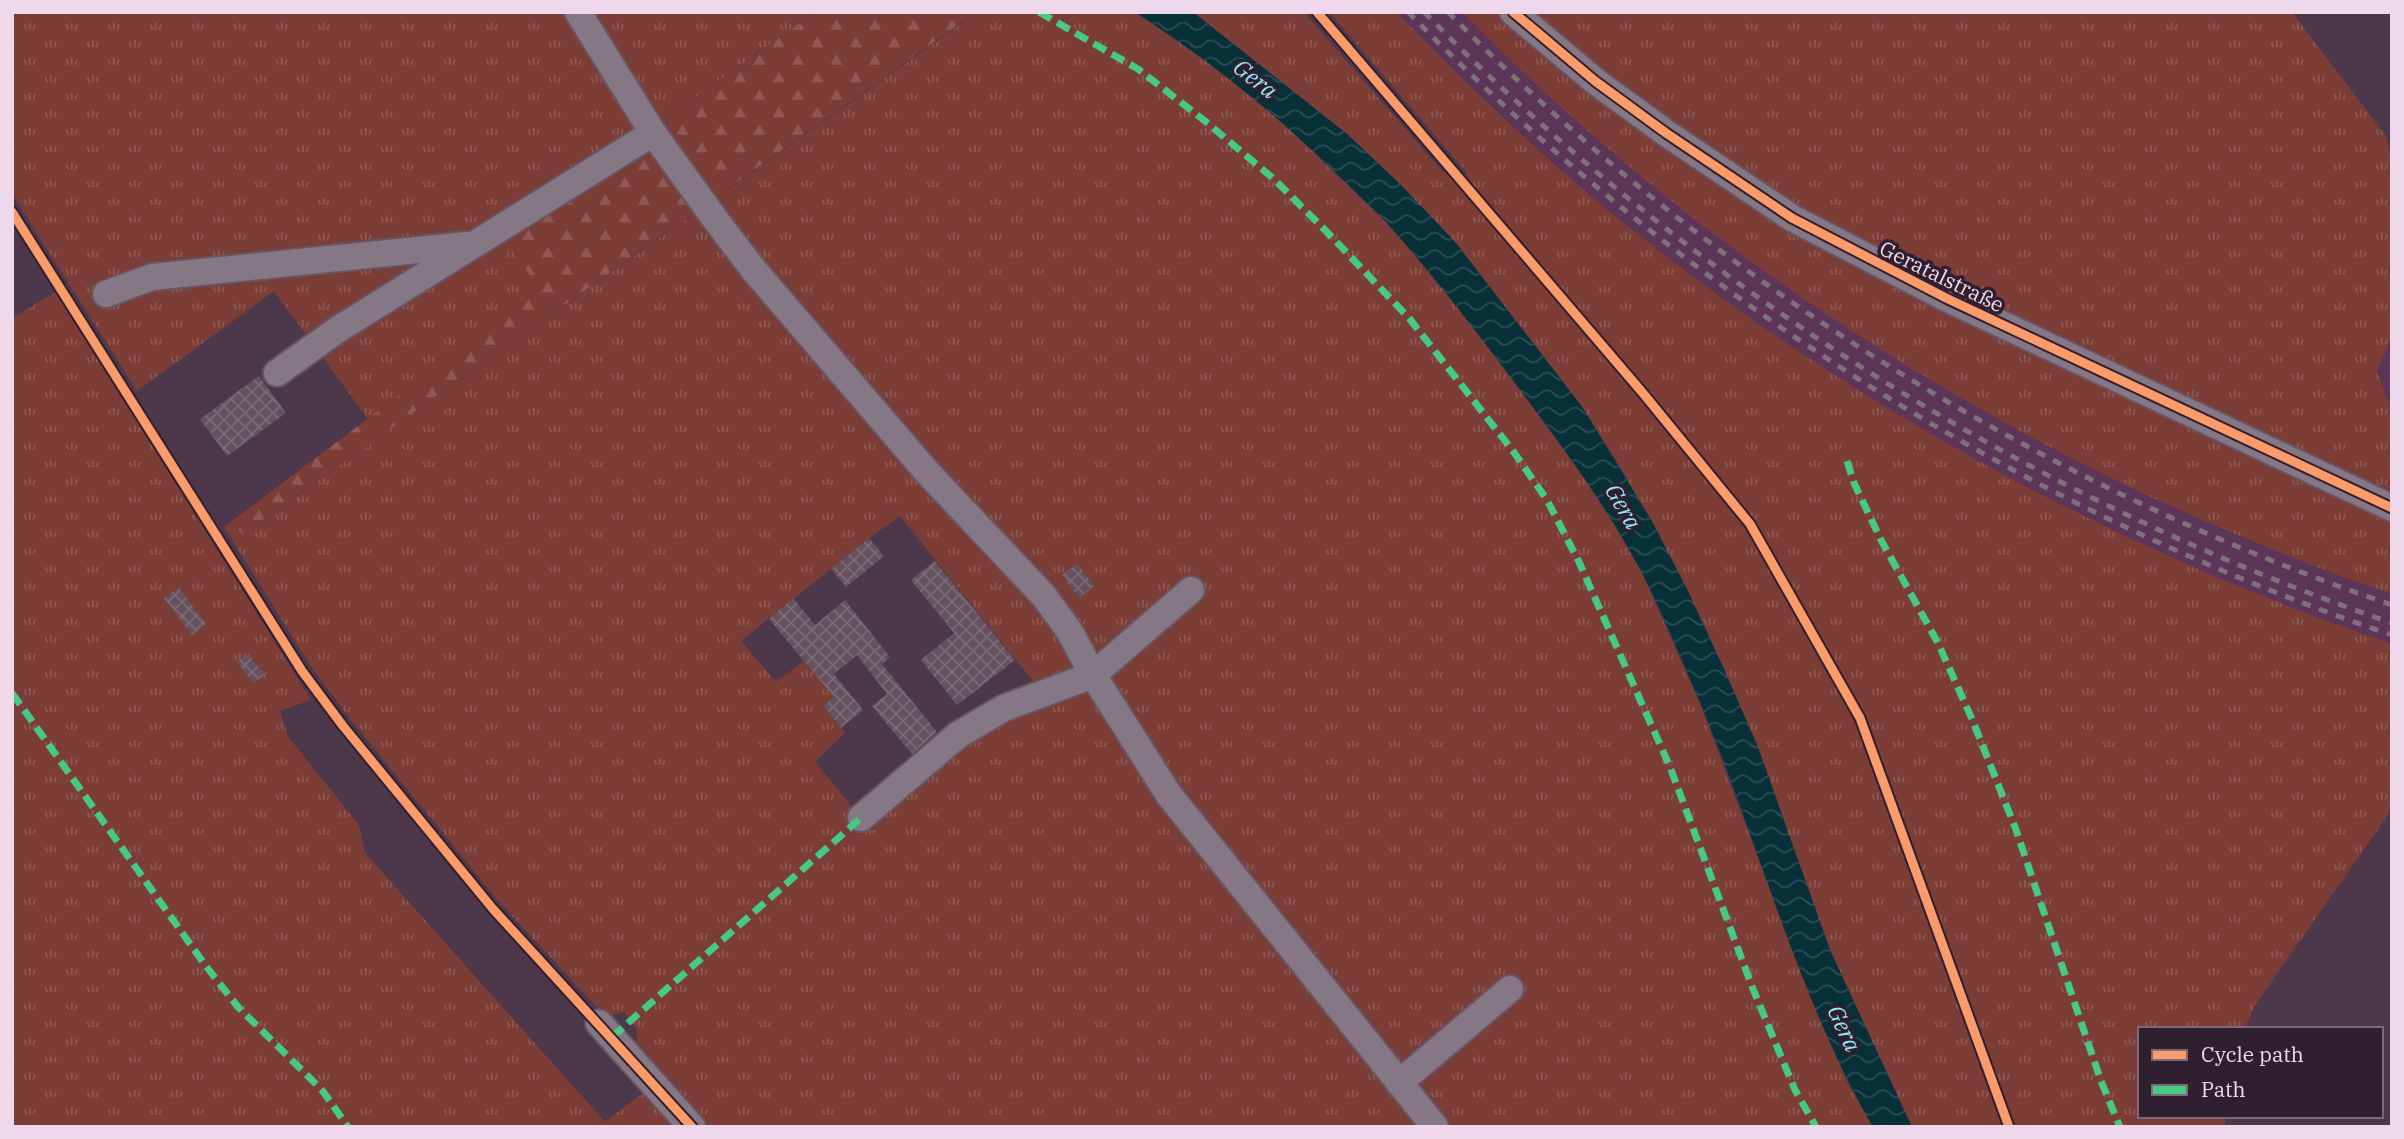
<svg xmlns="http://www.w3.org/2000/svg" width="2404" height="1139" viewBox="0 0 2404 1139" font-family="'IBM Plex Serif',serif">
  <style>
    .built { fill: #5d3559 }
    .grass { fill: url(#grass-tufts); fill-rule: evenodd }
    .forest { fill: url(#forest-firs) }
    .water { fill: url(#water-waves) }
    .building { fill: url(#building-cross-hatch) }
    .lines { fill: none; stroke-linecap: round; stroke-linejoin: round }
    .minor-casing { stroke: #675564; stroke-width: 30 }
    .minor { stroke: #867784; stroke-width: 26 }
    .rail { stroke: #80707e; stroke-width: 5; stroke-dasharray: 9 9; stroke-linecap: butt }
    .quiet { stroke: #46c982; stroke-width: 7; stroke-dasharray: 14 7; stroke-linecap: butt }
    .cycleway-casing { stroke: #301f2e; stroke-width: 13 }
    .cycleway { stroke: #fa9b69; stroke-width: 9 }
    .labels { text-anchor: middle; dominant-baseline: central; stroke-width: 7; stroke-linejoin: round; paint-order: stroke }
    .street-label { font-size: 21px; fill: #efd8eb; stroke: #301f2e }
    .water-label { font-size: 23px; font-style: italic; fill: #8ae9fb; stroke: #301f2e }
  </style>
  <defs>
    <pattern id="grass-tufts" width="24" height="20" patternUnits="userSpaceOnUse" patternTransform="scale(1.75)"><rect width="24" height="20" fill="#7c3d36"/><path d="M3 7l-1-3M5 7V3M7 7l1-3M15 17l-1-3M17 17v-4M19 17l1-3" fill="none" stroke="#8f5853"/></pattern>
    <pattern id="forest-firs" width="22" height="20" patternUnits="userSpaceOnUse" patternTransform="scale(1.75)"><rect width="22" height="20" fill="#7c3d36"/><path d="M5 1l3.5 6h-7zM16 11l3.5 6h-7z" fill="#8f5853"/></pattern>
    <pattern id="water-waves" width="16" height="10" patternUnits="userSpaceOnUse" patternTransform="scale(1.75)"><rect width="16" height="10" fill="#073039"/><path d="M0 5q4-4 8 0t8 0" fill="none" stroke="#2b4d56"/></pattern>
    <pattern id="building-cross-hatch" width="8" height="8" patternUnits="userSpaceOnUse" patternTransform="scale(1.75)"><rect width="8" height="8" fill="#65525f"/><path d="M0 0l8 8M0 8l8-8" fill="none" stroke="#7b6a76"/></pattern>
  </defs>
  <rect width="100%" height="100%" fill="#4d384b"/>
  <g class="built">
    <polygon points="1396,12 1462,12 1613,153 1688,213 1782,283 1868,341 1947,389 2040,442 2118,481 2246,540 2392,594 2392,644 2327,622 2227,583 2097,524 2017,483 1923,430 1843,381 1755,322 1661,252 1583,189 1446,63"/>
    <polygon points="2392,345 2392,405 2386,397 2377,370 2387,348"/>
  </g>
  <g class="grass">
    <polygon points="12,12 815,12 503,236 540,289 368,419 274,291 137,391 12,194"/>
    <path d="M 951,12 L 1135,12 L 1209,63 L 1272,113 L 1384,220 L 1432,275 L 1492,352 L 1601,501 L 1642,573 L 1700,704 L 1811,998 L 1848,1084 L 1873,1127 L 705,1127 L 636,1050 L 637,1028 L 624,1012 L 606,1017 L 500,903 L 351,720 L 310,665 L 224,527 L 229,523 L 243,534 L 965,21 ZM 900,516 L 1046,697 L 951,748 L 863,820 L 815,762 L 845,733 L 823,707 L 834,697 L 804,661 L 776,682 L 741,641 L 869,538 Z"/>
    <path d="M 1193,12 L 1304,12 L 1442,171 L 1468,174 L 1329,12 L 1396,12 C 1456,73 1518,133 1583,189 C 1821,390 2097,543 2392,644 L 2392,809 L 2254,1007 L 2245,1029 L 2140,1029 L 2140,1116 L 2226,1116 L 2225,1127 L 1912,1127 L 1830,950 L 1758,747 L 1724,669 L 1687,589 L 1621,468 L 1583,408 L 1456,243 L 1400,184 L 1347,134 Z"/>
    <path d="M 1462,12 L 1495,12 C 1604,113 1720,191 1848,264 L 2392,523 L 2392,594 C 2044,475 1719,275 1462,12 Z"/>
    <polygon points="1528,12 2292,12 2386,136 2392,160 2392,338 2377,370 2386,397 2392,405 2392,497 1857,243 1796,210 1671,126"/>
    <polygon points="56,292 311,700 280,711 289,738 359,825 365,853 605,1122 647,1090 679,1127 12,1127 12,318"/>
  </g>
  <polygon class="forest" points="815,12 951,12 965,20 243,534 229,523 540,289 502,237"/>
  <path class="water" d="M 1135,12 L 1193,12 L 1347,134 L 1400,184 L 1456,243 L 1583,408 L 1653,523 L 1687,589 L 1724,669 L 1758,747 L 1830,950 L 1912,1127 L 1873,1127 C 1796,993 1759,843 1700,702 C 1681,659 1663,613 1641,571 C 1605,504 1561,444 1515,383 C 1474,328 1432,274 1387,223 C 1371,206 1354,191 1338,175 C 1276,114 1208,59 1135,12 Z"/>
  <g class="building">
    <polygon points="259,376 286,413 227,456 200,419"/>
    <polygon points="869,538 884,556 846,587 831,569"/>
    <polygon points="935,561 1015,660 957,705 921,660 954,633 911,580"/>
    <polygon points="1077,564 1094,586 1080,598 1062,575"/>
    <polygon points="179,588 206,624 192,635 164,598"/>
    <polygon points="793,598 815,625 845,600 890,657 882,664 937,732 912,754 872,706 887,694 857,655 834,674 863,710 841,728 823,706 834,697 769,619"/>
    <polygon points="248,654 264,675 253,683 237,662"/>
  </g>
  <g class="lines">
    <g class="minor-casing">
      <g id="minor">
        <polyline points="578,12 653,133 715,219 753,269 927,472 1044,596 1070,632 1093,675 1169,795 1435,1127"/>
        <polyline points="1513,12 1595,81 1666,133 1792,218 1946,298 2392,508"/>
        <polyline points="106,294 152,277 467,245"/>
        <polyline points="277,373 337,330 653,133"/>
        <polyline points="861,818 958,735 1004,708 1093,675 1191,590"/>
        <polyline points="599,1023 692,1127"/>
        <polyline points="1399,1083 1510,989"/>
      </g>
    </g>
    <use href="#minor" class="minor"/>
    <g class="rail">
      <path d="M 1408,12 C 1683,294 2019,509 2392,635"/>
      <path d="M 1424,12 C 1695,288 2026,498 2392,623"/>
      <path d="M 1448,12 C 1710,280 2038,485 2392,605"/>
    </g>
    <g class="quiet">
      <polyline points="1039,12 1138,69 1205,121 1275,180 1326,231 1409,318 1513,451 1547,500 1579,562 1670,767 1753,989 1795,1090 1816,1127"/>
      <polyline points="1847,461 1854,483 1881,540 1938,643 1972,719 2015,827 2101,1081 2120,1127"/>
      <polyline points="12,693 205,965 238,1007 322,1090 348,1127"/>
      <polyline points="612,1037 861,818"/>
    </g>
    <g class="cycleway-casing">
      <g id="cycleway">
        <polyline points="1317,12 1642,392 1750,524 1860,718 2009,1127"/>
        <polyline points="1513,12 1595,81 1666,133 1792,218 1946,298 2392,508"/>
        <polyline points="12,212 302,671 343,726 493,909 692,1127"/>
      </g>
    </g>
    <use href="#cycleway" class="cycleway"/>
  </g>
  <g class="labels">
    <g class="street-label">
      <text transform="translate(1942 276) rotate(26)">Geratalstraße</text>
    </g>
    <g class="water-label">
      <text transform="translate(1256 78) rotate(38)">Gera</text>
      <text transform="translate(1624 506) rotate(60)">Gera</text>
      <text transform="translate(1845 1028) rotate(65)">Gera</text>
    </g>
  </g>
  <rect width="2404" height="1139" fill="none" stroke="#efd8eb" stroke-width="28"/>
  <rect x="2138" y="1027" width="245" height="91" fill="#301f2e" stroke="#7c697a" stroke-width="2"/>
  <rect x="2152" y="1050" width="35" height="10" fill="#fa9b69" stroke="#7c697a" stroke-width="2"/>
  <text x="2201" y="1062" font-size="21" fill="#efd8eb">Cycle path</text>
  <rect x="2152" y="1085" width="35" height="10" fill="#46c982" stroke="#7c697a" stroke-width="2"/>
  <text x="2201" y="1097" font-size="21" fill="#efd8eb">Path</text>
</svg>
